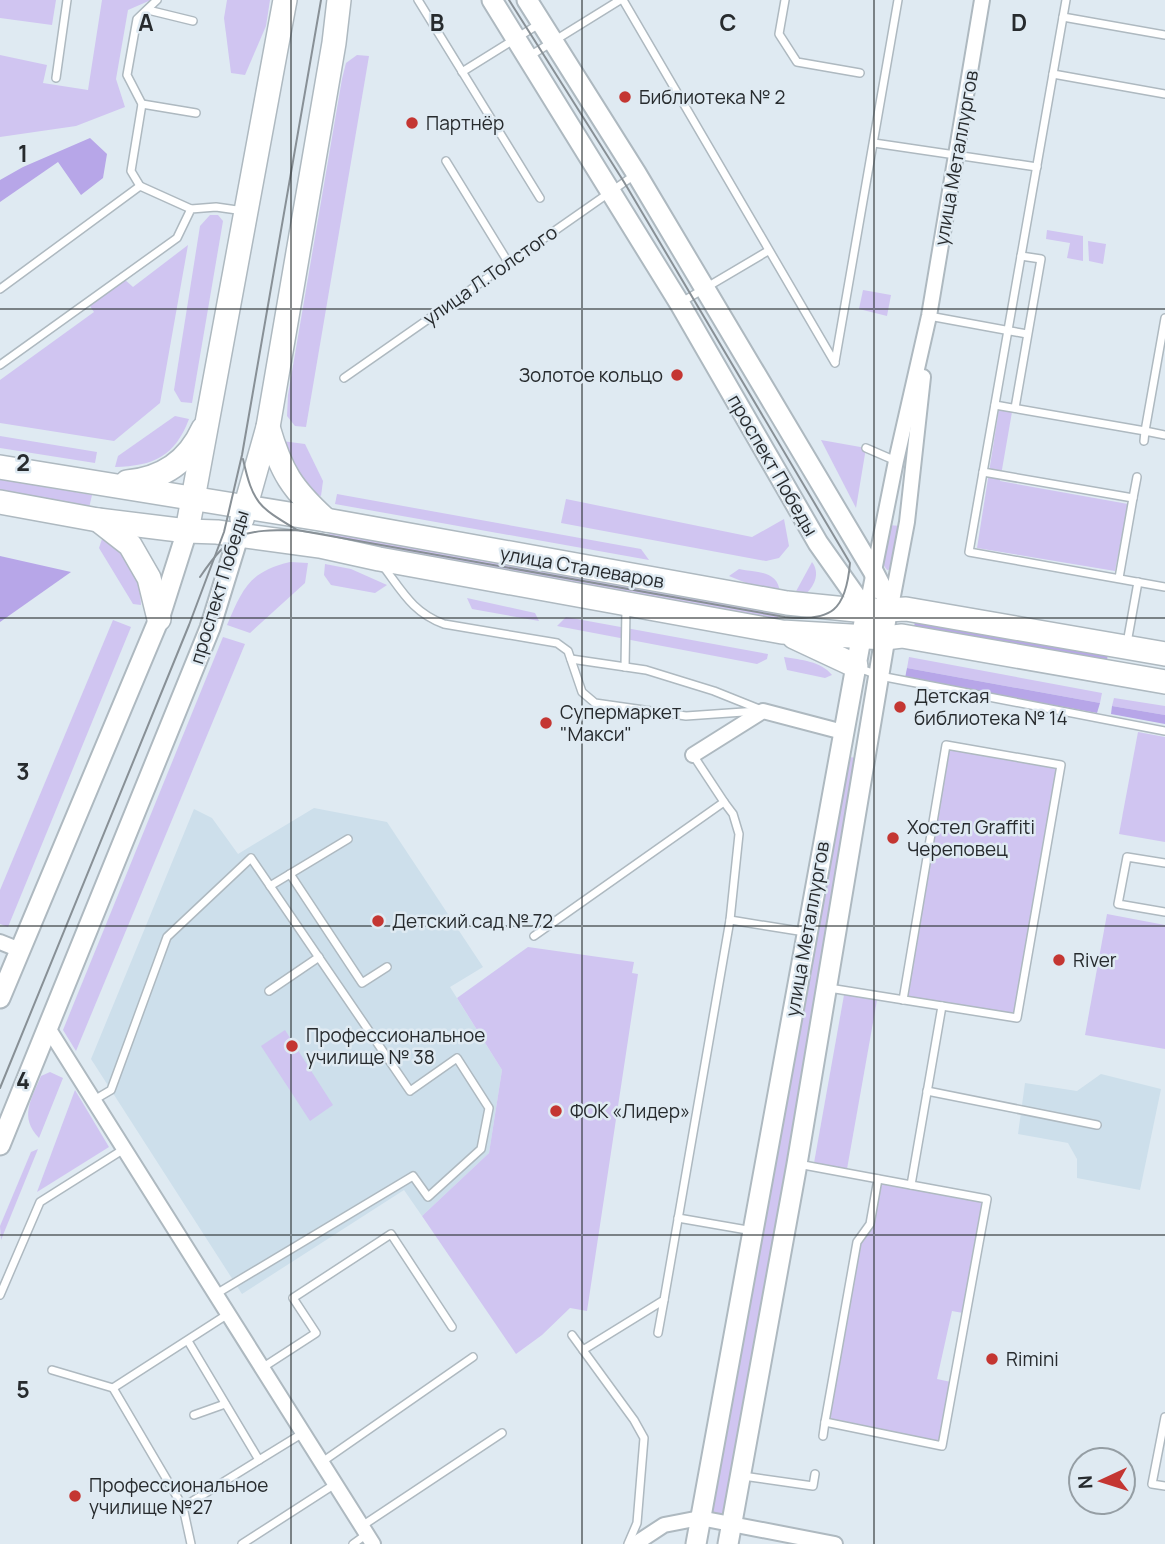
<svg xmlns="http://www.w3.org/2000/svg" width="1165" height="1544" viewBox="0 0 1165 1544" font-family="Manrope,sans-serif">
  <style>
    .built { fill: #cddfeb }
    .green { fill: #d0c5f1 }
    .forest { fill: #b7a6e8 }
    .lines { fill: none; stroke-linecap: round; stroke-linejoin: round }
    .lane-casing { stroke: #aeb9c0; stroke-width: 10 }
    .street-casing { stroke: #aeb9c0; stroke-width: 18 }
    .secondary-casing { stroke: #aeb9c0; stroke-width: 23 }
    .primary-casing { stroke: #aeb9c0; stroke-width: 26 }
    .lane { stroke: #fff; stroke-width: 7 }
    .street { stroke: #fff; stroke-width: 14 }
    .secondary { stroke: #fff; stroke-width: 19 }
    .primary { stroke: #fff; stroke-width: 23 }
    .tram { stroke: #889096; stroke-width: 2 }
    .grid { fill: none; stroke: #272b2e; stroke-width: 2; stroke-opacity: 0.55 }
    .poi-dot { fill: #c43632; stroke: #dfeaf2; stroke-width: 2.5 }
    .labels { text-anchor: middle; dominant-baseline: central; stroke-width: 5; stroke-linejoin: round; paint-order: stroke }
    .poi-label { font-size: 19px; fill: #272b2e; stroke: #dfeaf2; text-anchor: start }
    .street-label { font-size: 19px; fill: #272b2e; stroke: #dfeaf2 }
    .grid-label { font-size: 23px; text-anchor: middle; font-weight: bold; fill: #272b2e; stroke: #dfeaf2; stroke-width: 5; stroke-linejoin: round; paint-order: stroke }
  </style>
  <rect width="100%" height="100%" fill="#dfeaf2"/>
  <g class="built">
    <polygon points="314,808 387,822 483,967 450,987 502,1070 489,1153 422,1216 404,1190 242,1294 91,1059 194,809 212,818 238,854"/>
    <polygon points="1101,1074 1161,1089 1140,1190 1077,1178 1077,1159 1068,1143 1018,1134 1025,1083 1077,1091"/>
  </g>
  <g class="green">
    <polygon points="0,0 56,0 52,25 0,18"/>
    <polygon points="102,0 151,0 128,10 116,79 125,107 76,126 0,137 0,55 47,65 43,83 88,90"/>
    <polygon points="227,0 270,0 266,26 245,75 231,73 224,18"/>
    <polygon points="357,55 369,56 306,427 295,426 287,416 288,395 342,79 346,63"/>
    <polygon points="210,215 218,215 223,221 192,403 181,402 174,390 200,226"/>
    <polygon points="1047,230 1083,236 1083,261 1067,258 1070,243 1046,239"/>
    <polygon points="1088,241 1106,244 1103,264 1089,261"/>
    <polygon points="188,245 160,403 114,441 0,423 0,380 94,312 90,306 124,279 133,287"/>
    <polygon points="863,290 891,295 887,316 859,309"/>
    <polygon points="999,409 1012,412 1000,481 1128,504 1115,571 977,548"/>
    <path d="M 175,416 L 189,419 C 175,456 154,466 115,467 L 118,456 Z"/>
    <polygon points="0,436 97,452 95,463 0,448"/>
    <polygon points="821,440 866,448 856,508"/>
    <polygon points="282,441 305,444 323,481 321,496 308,491"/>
    <polygon points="0,479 92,495 89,508 0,493"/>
    <polygon points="337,494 641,549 649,560 335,504"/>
    <polygon points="566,499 752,537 784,519 789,546 779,558 766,561 561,523"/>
    <polygon points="888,525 901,526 893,569 887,570 882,563"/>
    <polygon points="330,531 780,611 777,621 328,540"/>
    <path d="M 102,539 C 107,541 114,543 118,547 C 133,558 141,587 141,605 L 133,604 L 99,548 Z"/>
    <path d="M 290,562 L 308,563 L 305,583 L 250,633 L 227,625 C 243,588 249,572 290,562 Z"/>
    <path d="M 812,562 C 820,573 815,584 807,593 L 794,595 Z"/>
    <polygon points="325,564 351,569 387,585 375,593 331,585 324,575"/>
    <path d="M 739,569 C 758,573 778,570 780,593 L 766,591 L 729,576 Z"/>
    <polygon points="467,598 535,613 539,621 472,609"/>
    <polygon points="566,617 768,654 767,659 757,664 557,626"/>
    <polygon points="113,620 131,627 8,927 0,924 0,890"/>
    <polygon points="223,637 245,644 76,1051 63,1030"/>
    <path d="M 784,657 C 801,660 821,661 832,675 L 825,678 L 787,670 Z"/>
    <polygon points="909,657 1102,693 1100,703 907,668"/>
    <polygon points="1114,698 1165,706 1165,715 1112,706"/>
    <polygon points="1138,732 1165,737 1165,842 1119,834"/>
    <polygon points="946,745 1061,765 1017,1018 903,1000"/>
    <polygon points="850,757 856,758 858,766 724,1515 711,1513 845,763"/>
    <polygon points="1107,914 1165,925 1165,1049 1085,1035"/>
    <polygon points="528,947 634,962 632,973 638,974 587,1311 570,1308 542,1335 516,1354 422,1216 489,1153 502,1070 457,998"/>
    <polygon points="844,995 877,1000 847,1169 814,1163"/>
    <polygon points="285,1030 333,1105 310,1121 261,1046"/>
    <path d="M 50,1072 L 63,1078 L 39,1138 C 19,1117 31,1100 41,1076 Z"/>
    <polygon points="75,1090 109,1147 37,1192"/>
    <polygon points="38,1149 1,1240 0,1226 31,1152"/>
    <polygon points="879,1181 983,1201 963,1313 952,1311 937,1379 951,1382 939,1443 828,1421 859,1243 872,1224"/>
  </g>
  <g class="forest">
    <polygon points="90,138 107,154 103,178 81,195 58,162 0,202 0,180 23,167"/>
    <polygon points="0,556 71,572 0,622"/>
    <polygon points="916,616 1108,651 1107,661 914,627"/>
    <polygon points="907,668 1100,703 1097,713 905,678"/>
    <polygon points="1112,706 1165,715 1165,724 1111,714"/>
  </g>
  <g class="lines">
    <g class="lane-casing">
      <g id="lane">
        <polyline points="418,0 540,198"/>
        <polyline points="623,0 835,363"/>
        <polyline points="785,0 779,34 797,62 860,73"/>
        <polyline points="1066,0 969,552 1165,587"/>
        <polyline points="148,10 193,21"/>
        <polyline points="1063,17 1165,35"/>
        <polyline points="528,57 620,0"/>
        <polyline points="462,72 539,24"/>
        <polyline points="1053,74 1165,94"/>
        <polyline points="56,78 67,0"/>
        <polyline points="142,104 196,113"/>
        <polyline points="874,143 1037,167"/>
        <polyline points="446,161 508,262"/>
        <polyline points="140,186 131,171 142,104 127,75 137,19 157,0"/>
        <polyline points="0,289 140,186 191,209"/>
        <polyline points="680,303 768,251"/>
        <polyline points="929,316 1027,334"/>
        <polyline points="835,362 898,0"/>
        <polyline points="0,365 177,238 191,209 216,207 244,211"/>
        <polyline points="344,378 636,174"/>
        <polyline points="995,405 1145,431 1165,318"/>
        <polyline points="1015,408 1041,259 1021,256"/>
        <polyline points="1144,441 1145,431 1165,435"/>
        <polyline points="866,448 896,461"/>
        <polyline points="983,472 1133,498 1119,578"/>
        <polyline points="1133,498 1137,477"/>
        <path d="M 383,566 C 402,591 413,613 444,624 L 557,643 L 568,651 L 582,692 L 595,703 L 686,716 L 758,711"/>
        <polyline points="1127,643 1138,582"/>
        <polyline points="571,659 646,670 714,691 759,709"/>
        <polyline points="625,667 626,609"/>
        <polyline points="859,668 880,676 1165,731"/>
        <polyline points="693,755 724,802"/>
        <polyline points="1165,863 1127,857 1118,904 1165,912"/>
        <polyline points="290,874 362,983 387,967"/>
        <polyline points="270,886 348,839"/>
        <polyline points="730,920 805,932"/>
        <polyline points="534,936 724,802 733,814 739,834 730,920 664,1300 583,1350"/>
        <polyline points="269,991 319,957"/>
        <polyline points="903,1000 946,745 1061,765 1017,1018 942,1006"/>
        <polyline points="927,1091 1097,1125"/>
        <polyline points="94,1100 111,1090 167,937 251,858 410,1091 457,1058 489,1108 481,1149 428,1197 413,1176 216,1294"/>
        <polyline points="798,1164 911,1185 942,1006 829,988"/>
        <polyline points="878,1179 870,1224 857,1242 825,1422 942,1446 987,1199 911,1185"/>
        <polyline points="678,1218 753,1231"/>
        <polyline points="0,1295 40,1202 124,1149"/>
        <polyline points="658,1333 664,1300"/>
        <polyline points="572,1335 634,1420 644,1438 637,1523 628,1544"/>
        <polyline points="188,1341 259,1460 303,1433"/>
        <polyline points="262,1368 316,1333 293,1298 391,1234 452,1327"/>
        <polyline points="52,1370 113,1388 228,1314"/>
        <polyline points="113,1388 183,1507 259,1460"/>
        <polyline points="194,1415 225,1404"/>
        <polyline points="1165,1417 1152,1484 1165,1486"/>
        <polyline points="823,1436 825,1422"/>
        <polyline points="322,1462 473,1357"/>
        <polyline points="743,1476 813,1486 815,1474"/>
        <polyline points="183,1507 191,1544"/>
        <polyline points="362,1526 502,1433"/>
        <polyline points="242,1544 335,1484"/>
        <polyline points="353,1544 367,1534"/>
      </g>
    </g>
    <g class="street-casing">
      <g id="street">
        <polyline points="866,611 896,461 929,316 982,0"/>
        <polyline points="885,638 907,522 923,377"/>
        <polyline points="693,755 763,711 843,732"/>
        <polyline points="0,942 20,950"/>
        <polyline points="48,1028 373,1544"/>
        <polyline points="635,1544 664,1525 700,1518 835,1544"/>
      </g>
    </g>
    <g class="secondary-casing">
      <g id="secondary">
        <polyline points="492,0 680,304 818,543 885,638 797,1164 728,1544"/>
        <polyline points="527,0 636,173 873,571 892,608"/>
        <polyline points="0,998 159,619 187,531"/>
        <polyline points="0,1145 210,628 239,534"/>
        <polyline points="696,1544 864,622"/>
      </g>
    </g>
    <g class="primary-casing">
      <g id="primary">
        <path d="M 268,427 C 281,472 292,489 326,520"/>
        <polyline points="0,467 326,520 787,603 866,611 906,609 1165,654"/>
        <path d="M 127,482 C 162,479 188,462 203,429"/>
        <polyline points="0,502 98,520 187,531 217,532 320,546 379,559 782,632 885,638 902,636 1165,682"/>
        <polyline points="242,519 268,427 334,43 339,0"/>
        <polyline points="98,520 130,545 149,578 159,619"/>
        <polyline points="187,531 285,0"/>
        <polyline points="794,637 856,666"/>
      </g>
    </g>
    <use href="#lane" class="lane"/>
    <use href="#street" class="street"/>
    <use href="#secondary" class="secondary"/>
    <use href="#primary" class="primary"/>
    <g class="tram">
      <path d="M 243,459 C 253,504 259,507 297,530"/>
      <path d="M 200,577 C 231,531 244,530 297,530 L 785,617 C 832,622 846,610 850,563 L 624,182 L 509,0"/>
      <polyline points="0,1088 189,625 224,532 242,455 321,0"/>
    </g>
  </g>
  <path class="grid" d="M 291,0 L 291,1544M 582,0 L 582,1544M 874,0 L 874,1544M 0,309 L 1165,309M 0,618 L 1165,618M 0,926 L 1165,926M 0,1235 L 1165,1235"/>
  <g class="poi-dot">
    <circle cx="625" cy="97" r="7"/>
    <circle cx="412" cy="123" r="7"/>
    <circle cx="677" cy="375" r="7"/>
    <circle cx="900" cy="707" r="7"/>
    <circle cx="546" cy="723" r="7"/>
    <circle cx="893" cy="838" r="7"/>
    <circle cx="378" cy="921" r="7"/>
    <circle cx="1059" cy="960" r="7"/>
    <circle cx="292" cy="1046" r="7"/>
    <circle cx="556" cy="1111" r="7"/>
    <circle cx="992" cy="1359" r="7"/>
    <circle cx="75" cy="1496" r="7"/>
  </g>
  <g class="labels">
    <g class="poi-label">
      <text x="639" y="97">Библиотека № 2</text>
      <text x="426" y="123">Партнёр</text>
      <text x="663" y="375" text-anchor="end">Золотое кольцо</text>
      <text x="914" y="696">Детская<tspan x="914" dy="22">библиотека № 14</tspan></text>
      <text x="560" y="712">Супермаркет<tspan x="560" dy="22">"Макси"</tspan></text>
      <text x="907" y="827">Хостел Graffiti<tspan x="907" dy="22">Череповец</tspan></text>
      <text x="392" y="921">Детский сад № 72</text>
      <text x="1073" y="960">River</text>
      <text x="306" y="1035">Профессиональное<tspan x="306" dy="22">училище № 38</tspan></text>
      <text x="570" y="1111">ФОК «Лидер»</text>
      <text x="1006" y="1359">Rimini</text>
      <text x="89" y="1485">Профессиональное<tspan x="89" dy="22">училище №27</tspan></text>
    </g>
    <g class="street-label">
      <text transform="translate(956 158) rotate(-80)">улица Металлургов</text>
      <text transform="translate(490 275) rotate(-35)">улица Л.Толстого</text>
      <text transform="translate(773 465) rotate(60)">проспект Победы</text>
      <text transform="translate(582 567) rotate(10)">улица Сталеваров</text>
      <text transform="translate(219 587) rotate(-73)">проспект Победы</text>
      <text transform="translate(807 929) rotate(-80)">улица Металлургов</text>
    </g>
  </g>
  <g class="grid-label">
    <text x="146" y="31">A</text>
    <text x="437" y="31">B</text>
    <text x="728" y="31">C</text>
    <text x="1019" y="31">D</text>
    <text x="23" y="162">1</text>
    <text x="23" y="471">2</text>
    <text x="23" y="780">3</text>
    <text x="23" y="1089">4</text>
    <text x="23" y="1398">5</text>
  </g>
  <g transform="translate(1102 1481) rotate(266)"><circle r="33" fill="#dfeaf2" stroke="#959ea4" stroke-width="2"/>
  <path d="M0-5L12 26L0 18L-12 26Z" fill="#c43632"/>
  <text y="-10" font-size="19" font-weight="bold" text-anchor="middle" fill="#272b2e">N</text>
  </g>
</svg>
